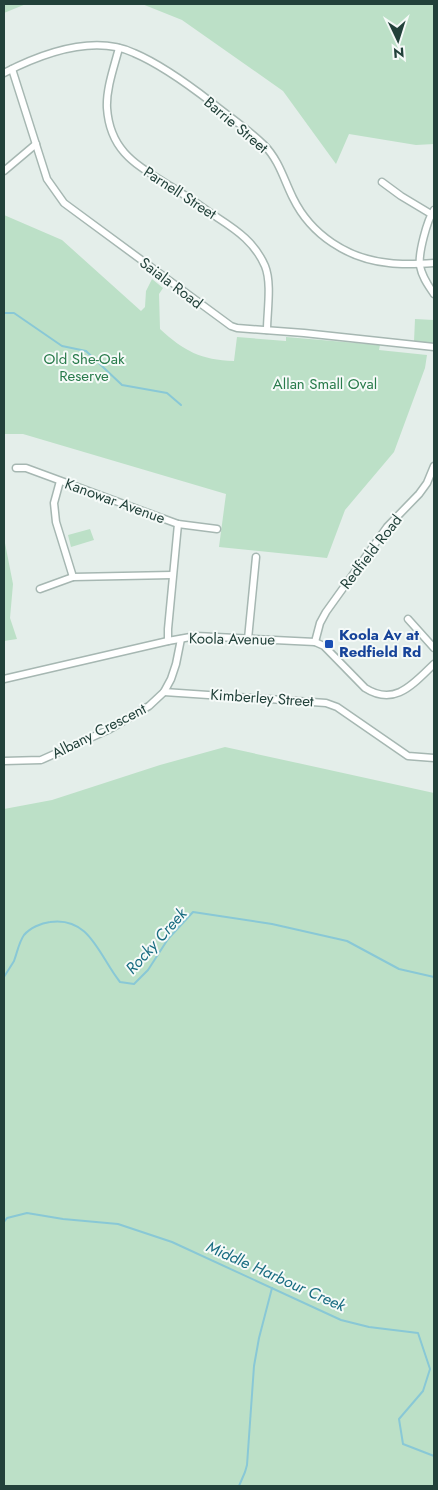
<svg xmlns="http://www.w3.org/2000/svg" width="438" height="1490" viewBox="0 0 438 1490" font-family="Jost,sans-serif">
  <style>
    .green { fill: #bce0c7 }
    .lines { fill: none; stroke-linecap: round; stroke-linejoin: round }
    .stream { stroke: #89c8d6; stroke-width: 2 }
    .minor-casing { stroke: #a6b7b2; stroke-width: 9 }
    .minor { stroke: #fff; stroke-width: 6 }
    .transit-dot { fill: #1a4fb4; stroke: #f5faf8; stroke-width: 2 }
    .labels { text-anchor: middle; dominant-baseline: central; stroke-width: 4; stroke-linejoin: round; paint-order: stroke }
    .street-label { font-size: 15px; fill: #22413a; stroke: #f5faf8 }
    .park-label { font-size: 15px; fill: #297b4b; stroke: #f5faf8 }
    .transit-label { font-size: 15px; font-weight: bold; fill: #164399; stroke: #f5faf8; text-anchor: start }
    .water-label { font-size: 16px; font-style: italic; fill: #186c81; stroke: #f5faf8 }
  </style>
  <rect width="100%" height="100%" fill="#e4eeea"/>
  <g class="green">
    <polygon points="4,4 26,4 4,13"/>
    <polygon points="142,4 434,4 434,144 416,145 349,134 336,164 283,91 182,20"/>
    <path d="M 4,215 L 62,240 L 141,311 L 145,307 L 146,291 L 152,279 L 163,288 L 159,294 L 160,329 C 184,351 201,360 234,361 L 237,337 L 286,341 L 286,337 L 380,345 L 379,350 L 427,355 L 425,368 L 394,452 L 345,510 L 327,558 L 219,547 L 226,494 L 23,434 L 4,434 Z"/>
    <polygon points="415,319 434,320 434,343 414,342"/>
    <polygon points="90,529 94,540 71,547 68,535"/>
    <polygon points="4,538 13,584 10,618 17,639 4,641"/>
    <polygon points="225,747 434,793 434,1486 4,1486 4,809 52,800 160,765"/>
  </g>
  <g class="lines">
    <g class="stream">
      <polyline points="4,313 14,313 62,346 86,351 122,385 167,393 181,405"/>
      <path d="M 4,977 C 7,972 11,966 14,961 C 17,953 19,942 24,935 C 30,928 41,923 50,922 C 90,916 99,956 120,982 L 134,984 L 148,970 L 168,939 L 193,912 L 272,924 L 347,941 L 399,969 L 434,977"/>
      <polyline points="4,1222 7,1218 27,1213 63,1219 118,1224 172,1242 341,1320 369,1327 418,1333 430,1369 423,1391 399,1419 403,1444 434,1456"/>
      <polyline points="239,1486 245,1472 247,1465 254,1366 259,1338 272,1288"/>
    </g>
    <g class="minor-casing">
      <g id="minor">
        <path d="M 119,48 C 114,67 106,89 107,108 C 110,152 137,165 170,186 C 187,196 202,207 218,218 C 238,231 255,243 265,266 C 272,283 267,312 267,330"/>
        <polyline points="12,69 47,179 64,203 231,326 237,328 304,333 434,347"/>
        <path d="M 4,73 C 41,54 93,34 134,53 C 160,64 189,85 211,102 C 228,116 248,129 264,145 C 279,160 284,180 293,198 C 311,235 348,259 389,263 C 404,265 419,264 434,263"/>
        <polyline points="4,171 36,144"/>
        <polyline points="382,182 401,196 431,214"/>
        <path d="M 434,210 C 427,220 418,254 420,266 C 422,277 428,285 434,294"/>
        <polyline points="16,468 26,468 178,524 217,529"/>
        <polyline points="60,481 54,503 56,522 73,577"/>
        <polyline points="40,589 73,577 172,575"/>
        <polyline points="408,619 434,648"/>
        <polyline points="248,639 256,557"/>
        <polyline points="168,641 168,629 178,524"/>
        <polyline points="315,642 320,623 326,612 387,527 419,494 427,483 434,466"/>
        <path d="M 4,679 L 168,641 L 196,636 L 315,642 L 324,646 L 365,688 C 395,707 413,684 434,664"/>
        <polyline points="164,692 326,703 337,707 408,756 434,758"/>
        <polyline points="4,761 41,760 108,730 149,706 164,692 171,679 176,664 181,639"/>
      </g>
    </g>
    <use href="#minor" class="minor"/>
  </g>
  <rect class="transit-dot" x="324" y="639" width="10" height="10" rx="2.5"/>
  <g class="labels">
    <g class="street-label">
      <text transform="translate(236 125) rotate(40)">Barrie Street</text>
      <text transform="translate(180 193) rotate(33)">Parnell Street</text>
      <text transform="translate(171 283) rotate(37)">Saiala Road</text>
      <text transform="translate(115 501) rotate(20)">Kanowar Avenue</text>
      <text transform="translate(371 552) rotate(-52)">Redfield Road</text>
      <text transform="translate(232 639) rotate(1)">Koola Avenue</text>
      <text transform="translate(262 698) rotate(4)">Kimberley Street</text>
      <text transform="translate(99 731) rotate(-27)">Albany Crescent</text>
    </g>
    <g class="park-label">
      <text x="84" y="359">Old She-Oak<tspan x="84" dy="17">Reserve</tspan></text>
      <text x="325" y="384">Allan Small Oval</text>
    </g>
    <g class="transit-label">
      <text x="339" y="635">Koola Av at<tspan x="339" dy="17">Redfield Rd</tspan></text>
    </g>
    <g class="water-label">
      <text transform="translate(156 941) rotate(-48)">Rocky Creek</text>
      <text transform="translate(276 1276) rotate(24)">Middle Harbour Creek</text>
    </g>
  </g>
  <rect width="438" height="1490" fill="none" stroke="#22413a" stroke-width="10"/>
  <g transform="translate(398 40) rotate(176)" stroke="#f5faf8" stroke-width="4" paint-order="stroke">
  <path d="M0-4L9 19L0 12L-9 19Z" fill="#22413a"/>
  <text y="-8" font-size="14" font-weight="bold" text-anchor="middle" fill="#22413a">N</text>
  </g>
</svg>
